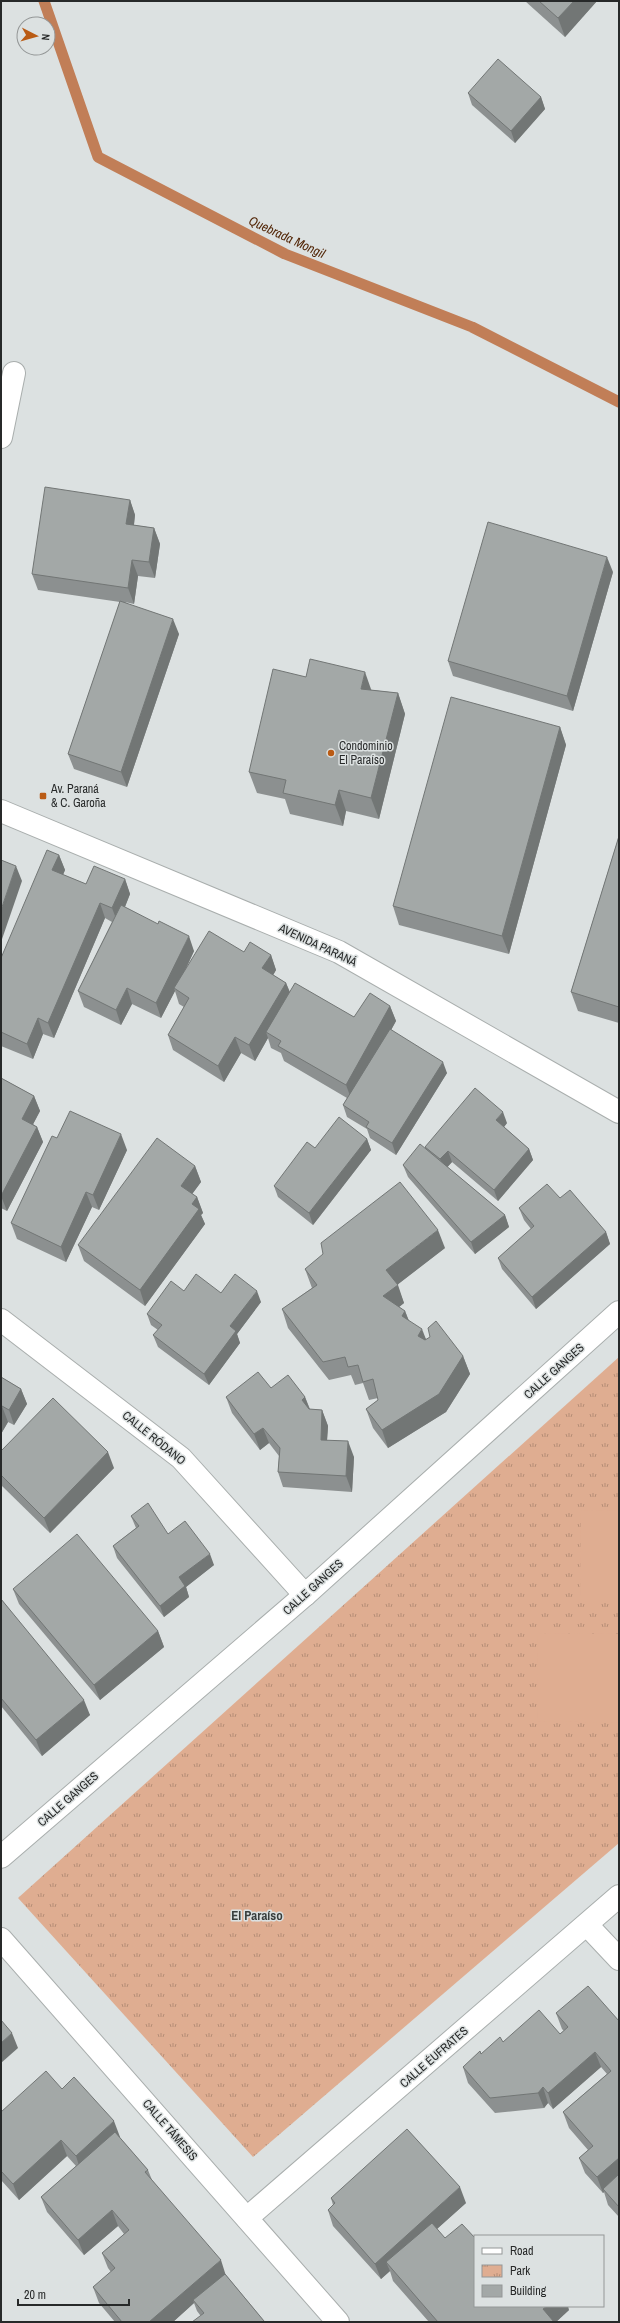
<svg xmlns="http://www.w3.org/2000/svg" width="620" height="2323" viewBox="0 0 620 2323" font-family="'Archivo Narrow',sans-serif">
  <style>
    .park { fill: url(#park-tufts) }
    .pitch { fill: #dfad91 }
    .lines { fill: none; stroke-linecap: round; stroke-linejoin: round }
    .stream { stroke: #c17e57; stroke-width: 11 }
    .street-casing { stroke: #a9aead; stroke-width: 24 }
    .street { stroke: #fff; stroke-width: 22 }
    .wall { fill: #8c9090 }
    .shaded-wall { fill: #727675 }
    .building { fill: #a3a8a7; stroke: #727675 }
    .poi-dot { fill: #ba5b14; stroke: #dce1e1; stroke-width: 1.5 }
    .labels { text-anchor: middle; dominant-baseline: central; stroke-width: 3; stroke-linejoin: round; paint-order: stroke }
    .poi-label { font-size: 12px; fill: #272929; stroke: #dce1e1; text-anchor: start }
    .street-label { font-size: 12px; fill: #272929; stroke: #dce1e1 }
    .water-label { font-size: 13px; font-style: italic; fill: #522607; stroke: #dce1e1 }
    .neighbourhood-label { font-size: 13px; font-weight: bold; fill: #393e3d; stroke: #dce1e1 }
  </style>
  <defs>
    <pattern id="park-tufts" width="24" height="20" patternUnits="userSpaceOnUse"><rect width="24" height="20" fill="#dfad91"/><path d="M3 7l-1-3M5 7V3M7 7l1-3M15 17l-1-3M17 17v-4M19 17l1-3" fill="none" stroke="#b58d76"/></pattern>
  </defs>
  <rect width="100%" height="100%" fill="#dce1e1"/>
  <polygon class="park" points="619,1357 619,1843 253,2157 18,1898"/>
  <g class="pitch">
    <polygon points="581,1510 619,1511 619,1599 580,1599"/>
    <polygon points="538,1633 619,1634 619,1723 537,1721"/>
  </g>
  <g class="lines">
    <polyline class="stream" points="44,1 98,157 285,254 472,327 619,402"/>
    <g class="street-casing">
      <g id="street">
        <polyline points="1,437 14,373"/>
        <polyline points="1,811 339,952 619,1112"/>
        <polyline points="1,1320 181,1458 305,1595"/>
        <polyline points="1,1857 305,1595 619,1312"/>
        <polyline points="587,1925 619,1959"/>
        <polyline points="1,1939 338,2322"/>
        <polyline points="247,2218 619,1896"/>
      </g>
    </g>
    <use href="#street" class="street"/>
  </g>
  <g class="wall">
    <polygon points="525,1 597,1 565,37"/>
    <polygon points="468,93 541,97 545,109 515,143 472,105"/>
    <polygon points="130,500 135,515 134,525 154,528 160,544 155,578 138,576 134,604 125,602 179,634 127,787 74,769 68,754 120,602 38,590 32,574"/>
    <polygon points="613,572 573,711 453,676 448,661"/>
    <polygon points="306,677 372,690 398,693 405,714 379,819 346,811 343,826 290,814 285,799 257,793 249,772"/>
    <polygon points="560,727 566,745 509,954 399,925 393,906"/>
    <polygon points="619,836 619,1023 578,1011 571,992"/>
    <polygon points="59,855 65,870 63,875 86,884 125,879 130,894 125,907 194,951 186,969 244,952 271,955 276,970 273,975 286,983 290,992 354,1017 390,1006 396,1021 391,1030 447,1073 396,1155 370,1138 367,1129 347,1117 343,1105 347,1098 284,1061 281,1053 271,1048 268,1038 255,1061 241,1053 224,1082 173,1050 168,1035 184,1007 179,1004 175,991 161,1018 132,1004 121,1025 84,1007 78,991 112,922 105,918 54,1038 43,1034 33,1059 1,1046 1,958"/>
    <polygon points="1,1078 34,1096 40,1111 33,1124 37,1127 43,1142 7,1211 1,1208"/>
    <polygon points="507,1123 504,1127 529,1149 533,1160 498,1201 452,1162 447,1167 505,1215 509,1227 475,1254 408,1177 403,1165 426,1150 425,1147"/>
    <polygon points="57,1138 127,1150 99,1210 92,1207 66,1262 17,1239 11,1223"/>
    <polygon points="367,1139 371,1150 313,1225 278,1197 274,1186 315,1148"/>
    <polygon points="195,1166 201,1182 192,1194 197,1197 203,1213 201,1215 205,1224 145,1306 84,1261 78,1245"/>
    <polygon points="560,1198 606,1232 610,1244 536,1309 502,1269 498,1258 531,1229 524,1220 519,1208"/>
    <polygon points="445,1248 397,1285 404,1303 399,1307 405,1311 409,1321 426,1339 463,1356 470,1374 446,1412 388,1448 373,1428 366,1409 378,1400 378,1398 369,1400 363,1383 355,1385 351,1375 329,1380 288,1328 282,1309 312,1288 305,1269"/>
    <polygon points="184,1291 221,1293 261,1302 237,1334 240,1343 209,1385 158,1347 153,1335 158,1330 151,1325 147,1314"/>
    <polygon points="1,1377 21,1389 27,1404 14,1425 8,1422 1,1434"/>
    <polygon points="271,1388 305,1397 310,1409 322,1410 328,1426 327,1440 354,1457 352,1492 283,1487 278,1472 279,1456 269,1443 260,1450 232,1413 226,1397"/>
    <polygon points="1,1451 114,1468 50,1533 1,1485"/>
    <polygon points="131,1516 168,1534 214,1565 186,1587 189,1597 164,1617 117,1558 113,1546 136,1528"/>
    <polygon points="13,1589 158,1631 164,1647 100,1700 19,1604"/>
    <polygon points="1,1599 90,1715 42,1756 1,1706"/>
    <polygon points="556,2013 619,2021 619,2217 608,2205 604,2192 603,2193 585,2173 579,2158 588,2150 569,2128 563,2112 607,2074 601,2067 553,2109 548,2103 544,2108 495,2113 468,2083 463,2067 503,2042 560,2034 564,2031 562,2029"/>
    <polygon points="62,2089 120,2137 119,2137 148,2170 152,2180 226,2275 264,2321 200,2315 197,2311 194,2303 173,2322 115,2322 99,2303 93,2287 111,2272 108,2268 102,2253 124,2234 118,2226 84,2255 47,2212 41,2197 76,2166 67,2156 19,2200 1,2180 1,2112"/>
    <polygon points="331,2198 466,2203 437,2229 475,2306 569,2310 556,2322 429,2322 393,2281 390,2271 381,2279 333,2226 328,2210 333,2205"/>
  </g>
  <g class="shaded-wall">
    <polygon points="574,1 597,1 565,37 558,18"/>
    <polygon points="541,97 545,109 515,143 511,131"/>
    <polygon points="130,500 135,515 132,540 126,524"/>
    <polygon points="154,528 160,544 155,578 149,562"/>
    <polygon points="607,557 613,572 573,711 567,696"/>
    <polygon points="132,560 138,576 134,604 128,588"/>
    <polygon points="173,619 179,634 127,787 121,772"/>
    <polygon points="365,672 372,692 361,689"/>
    <polygon points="398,693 405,714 379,819 371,798"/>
    <polygon points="560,727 566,745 509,954 502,936"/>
    <polygon points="339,790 346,811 343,826 335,805"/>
    <polygon points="59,855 65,870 58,886 52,870"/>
    <polygon points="16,866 22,881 1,942 1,910"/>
    <polygon points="125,879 130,894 118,924 112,908"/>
    <polygon points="100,903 105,918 54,1038 48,1023"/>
    <polygon points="189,936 194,951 176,989 174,988 175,991 161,1018 156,1003"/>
    <polygon points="271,955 276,970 268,984 262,968"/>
    <polygon points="286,983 292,998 266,1032 268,1038 255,1061 249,1045"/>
    <polygon points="127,988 132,1004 121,1025 116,1010"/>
    <polygon points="390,1006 396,1021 352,1101 346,1085"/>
    <polygon points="38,1018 43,1034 33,1059 27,1044"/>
    <polygon points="235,1037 241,1053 224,1082 218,1066"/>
    <polygon points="443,1062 447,1073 396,1155 392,1143"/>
    <polygon points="34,1096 40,1111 28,1134 22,1119"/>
    <polygon points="503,1112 507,1123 500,1132 496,1120"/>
    <polygon points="37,1127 43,1142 7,1211 1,1196"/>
    <polygon points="121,1134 127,1150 99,1210 93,1195"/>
    <polygon points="367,1139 371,1150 313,1225 309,1213"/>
    <polygon points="529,1149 533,1160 498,1201 494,1190"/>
    <polygon points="448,1151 452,1162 444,1171 440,1159"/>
    <polygon points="195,1166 201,1182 187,1201 181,1186"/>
    <polygon points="86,1192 92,1207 66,1262 61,1247"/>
    <polygon points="197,1197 203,1213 201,1215 205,1224 145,1306 140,1290 192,1204"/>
    <polygon points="505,1215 509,1227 475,1254 471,1242"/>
    <polygon points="438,1230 445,1248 393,1288 386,1270"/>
    <polygon points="606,1232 610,1244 536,1309 532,1297"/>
    <polygon points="398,1285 404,1303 389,1315 383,1296"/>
    <polygon points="257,1291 261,1302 237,1334 240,1343 209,1385 204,1374 230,1326"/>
    <polygon points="405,1311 412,1329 402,1316"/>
    <polygon points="422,1329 429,1347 418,1336"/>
    <polygon points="463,1356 470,1374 446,1412 388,1448 382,1430"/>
    <polygon points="21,1389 27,1404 14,1425 9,1410"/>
    <polygon points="305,1397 311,1413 302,1400"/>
    <polygon points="2,1406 8,1422 1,1434 1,1408"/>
    <polygon points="322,1410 328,1426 326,1456 321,1440"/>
    <polygon points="263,1428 269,1443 260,1450 254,1434"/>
    <polygon points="348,1441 354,1457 352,1492 346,1476"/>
    <polygon points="108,1452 114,1468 50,1533 44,1518"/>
    <polygon points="210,1554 214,1565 186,1587 189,1597 164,1617 160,1606 179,1577"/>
    <polygon points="158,1631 164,1647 100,1700 94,1685"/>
    <polygon points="84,1700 90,1715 42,1756 36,1740"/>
    <polygon points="12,2033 18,2048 1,2063 1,2043"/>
    <polygon points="595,2052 601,2067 553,2109 548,2093"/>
    <polygon points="543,2087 548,2103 544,2108 538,2093"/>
    <polygon points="114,2121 120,2137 81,2172 76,2156"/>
    <polygon points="61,2140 67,2156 19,2200 13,2184"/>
    <polygon points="619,2158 619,2179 603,2189 604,2192 603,2193 597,2177"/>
    <polygon points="460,2187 466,2203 392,2269 386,2262 390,2271 381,2279 375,2264"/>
    <polygon points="112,2210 118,2226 84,2255 78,2240"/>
    <polygon points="221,2260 226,2276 193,2300 194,2303 173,2322 149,2322"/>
    <polygon points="547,2306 568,2306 569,2310 556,2322 548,2322 543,2309"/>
  </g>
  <g class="building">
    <polygon points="539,1 574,1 558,18"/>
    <polygon points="498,59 541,97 511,131 468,93"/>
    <polygon points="45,487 130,500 126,524 154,528 149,562 132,560 128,588 32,574"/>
    <polygon points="488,522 607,557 567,696 448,661"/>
    <polygon points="120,601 173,619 121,772 68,754"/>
    <polygon points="310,659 365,672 361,689 398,693 371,798 339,790 335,805 283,793 286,780 249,772 273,669 306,677"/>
    <polygon points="451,697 560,727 502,936 393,906"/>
    <polygon points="619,836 619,1007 571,992"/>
    <polygon points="47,850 59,855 52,870 86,884 94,866 125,879 112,908 100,903 48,1023 38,1018 27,1044 1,1032 1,958"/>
    <polygon points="1,860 16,866 1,910"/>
    <polygon points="121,905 158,924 159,921 189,936 156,1003 127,988 116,1010 78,991"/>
    <polygon points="209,931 244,952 250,942 271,955 262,968 286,983 249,1045 235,1037 218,1066 168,1035 189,998 174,988"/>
    <polygon points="295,983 354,1017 370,993 390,1006 346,1085 278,1046 281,1041 266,1032"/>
    <polygon points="390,1029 443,1062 392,1143 366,1127 369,1122 343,1105"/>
    <polygon points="1,1078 34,1096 22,1119 37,1127 1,1196"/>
    <polygon points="475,1088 503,1112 496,1120 529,1149 494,1190 448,1151 440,1159 425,1147"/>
    <polygon points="70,1111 121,1134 93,1195 86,1192 61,1247 11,1223 52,1136 57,1138"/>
    <polygon points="339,1117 367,1139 309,1213 274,1186 307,1142 315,1148"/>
    <polygon points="157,1138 195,1166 181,1186 197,1197 192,1204 199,1209 140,1290 78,1245"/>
    <polygon points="420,1144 505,1215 471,1242 403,1165"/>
    <polygon points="400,1182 438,1230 386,1270 398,1285 383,1296 405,1311 402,1316 422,1329 418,1336 425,1340 430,1337 428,1328 436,1321 463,1356 439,1394 382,1430 366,1409 378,1400 373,1379 363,1382 358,1365 348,1367 345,1357 323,1362 282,1309 317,1285 305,1269 323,1254 321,1243"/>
    <polygon points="547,1184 560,1198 570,1190 606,1232 532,1297 498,1258 534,1226 519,1208"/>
    <polygon points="196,1274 221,1293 235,1274 257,1291 230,1326 236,1331 204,1374 153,1335 162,1325 147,1314 171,1281 184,1291"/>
    <polygon points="258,1372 271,1388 288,1375 305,1397 302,1400 309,1409 322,1410 321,1440 348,1441 346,1476 278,1472 280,1448 263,1428 254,1434 226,1397"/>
    <polygon points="1,1377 21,1389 9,1410 2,1406 1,1408"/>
    <polygon points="53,1398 108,1452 44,1518 1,1475 1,1451"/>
    <polygon points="148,1503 168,1534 185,1521 210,1554 179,1577 185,1586 160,1606 113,1546 139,1526 131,1516"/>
    <polygon points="77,1534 158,1631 94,1685 13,1589"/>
    <polygon points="1,1599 84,1700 36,1740 1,1698"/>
    <polygon points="588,1986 619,2021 619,2158 597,2177 579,2158 593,2146 563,2112 611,2071 595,2052 548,2093 543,2087 538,2093 490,2098 463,2067 480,2051 481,2054 500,2037 503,2042 539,2010 560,2034 568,2027 556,2013"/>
    <polygon points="1,2020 12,2033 1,2043"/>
    <polygon points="46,2071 62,2089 74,2077 114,2121 76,2156 61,2140 13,2184 1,2171 1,2112"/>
    <polygon points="407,2129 460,2187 375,2264 328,2210 335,2203 331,2198"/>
    <polygon points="115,2132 148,2170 145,2172 221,2260 149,2322 122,2322 93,2287 115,2268 102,2253 129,2230 112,2210 78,2240 41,2197"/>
    <polygon points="619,2174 619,2207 603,2189"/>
    <polygon points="432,2223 445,2238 462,2224 475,2238 475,2306 547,2306 543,2309 554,2322 438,2322 386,2262"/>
    <polygon points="225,2274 264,2321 262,2322 192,2322 204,2313 193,2300"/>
  </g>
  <g class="poi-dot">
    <circle cx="331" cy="753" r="4"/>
    <rect x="39" y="792" width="8" height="8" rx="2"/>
  </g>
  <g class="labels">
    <g class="poi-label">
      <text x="339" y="746">Condominio<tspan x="339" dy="14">El Paraíso</tspan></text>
      <text x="51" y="789">Av. Paraná<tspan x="51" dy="14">&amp; C. Garoña</tspan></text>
    </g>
    <g class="street-label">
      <text transform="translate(318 945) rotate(25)">AVENIDA PARANÁ</text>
      <text transform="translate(554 1371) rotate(-42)">CALLE GANGES</text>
      <text transform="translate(154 1438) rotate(39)">CALLE RÓDANO</text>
      <text transform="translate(313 1587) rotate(-42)">CALLE GANGES</text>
      <text transform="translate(68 1799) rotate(-41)">CALLE GANGES</text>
      <text transform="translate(434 2057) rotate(-41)">CALLE ÉUFRATES</text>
      <text transform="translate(170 2130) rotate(49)">CALLE TÁMESIS</text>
    </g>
    <g class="water-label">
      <text transform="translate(287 237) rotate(25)">Quebrada Mongil</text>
    </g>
    <g class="neighbourhood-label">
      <text x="257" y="1915">El Paraíso</text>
    </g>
  </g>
  <rect width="620" height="2323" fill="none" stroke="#272929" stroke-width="4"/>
  <rect x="474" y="2235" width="130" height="72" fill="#dce1e1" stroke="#949797"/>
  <rect x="482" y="2248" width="20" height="6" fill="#ffffff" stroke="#949797"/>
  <text x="510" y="2255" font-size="12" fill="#272929">Road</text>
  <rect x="482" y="2265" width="20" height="12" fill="url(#park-tufts)" stroke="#949797"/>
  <text x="510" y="2275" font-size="12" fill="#272929">Park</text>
  <rect x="482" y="2285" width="20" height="12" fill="#a3a8a7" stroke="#949797"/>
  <text x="510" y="2295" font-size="12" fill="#272929">Building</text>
  <g transform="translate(36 36) rotate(96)"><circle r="19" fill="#dce1e1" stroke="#949797"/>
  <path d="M0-3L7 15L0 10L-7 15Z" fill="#ba5b14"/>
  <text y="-6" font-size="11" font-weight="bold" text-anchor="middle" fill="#272929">N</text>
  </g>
  <path d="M18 2299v6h111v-6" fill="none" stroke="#272929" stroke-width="2"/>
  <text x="24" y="2299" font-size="12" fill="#272929" stroke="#dce1e1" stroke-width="3" paint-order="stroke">20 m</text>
</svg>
